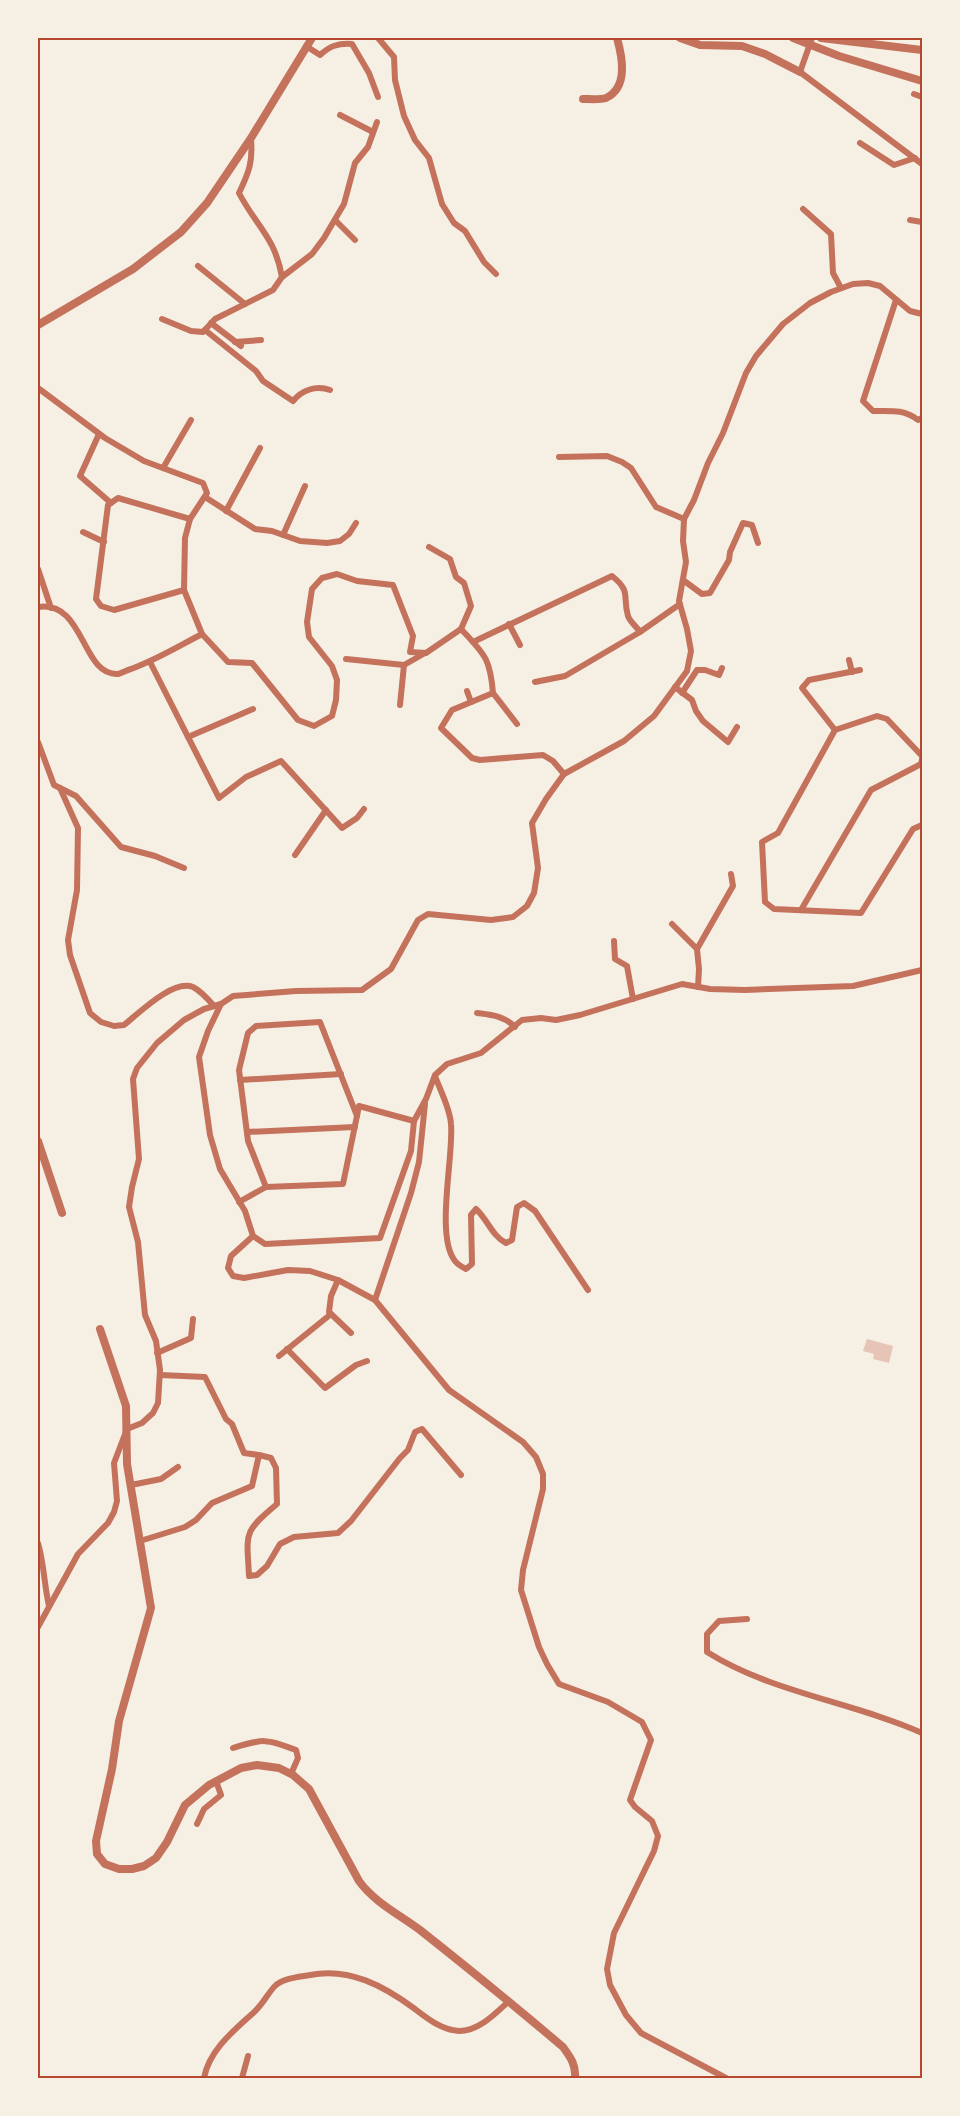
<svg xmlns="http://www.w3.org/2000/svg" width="960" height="2116" viewBox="0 0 960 2116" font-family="Rubik,sans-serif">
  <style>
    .building { fill: #e6c5b7 }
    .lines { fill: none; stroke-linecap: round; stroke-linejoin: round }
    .minor { stroke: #c5725c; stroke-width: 6 }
    .tertiary { stroke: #c5725c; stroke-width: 8 }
    .neatline { fill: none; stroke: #b5482f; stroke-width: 2 }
  </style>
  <rect width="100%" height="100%" fill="#f6efe4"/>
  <polygon class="building" points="867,1339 893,1346 889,1363 873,1359 874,1354 863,1351"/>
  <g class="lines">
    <g class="minor">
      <polyline points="378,38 394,57 395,80 404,116 415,140 429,158 442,204 454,223 465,231 484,262 496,274"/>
      <polyline points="812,38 800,72 922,164"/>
      <path d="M 306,46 L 320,55 C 330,46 338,43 352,44 L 369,73 L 378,97"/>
      <polyline points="914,94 922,97"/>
      <polyline points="340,115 373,132"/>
      <polyline points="860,143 894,165 915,158"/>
      <polyline points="803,209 831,234 833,273 841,288"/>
      <polyline points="335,220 355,240"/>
      <polyline points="910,220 922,222"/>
      <polyline points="198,266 245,304"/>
      <polyline points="282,277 312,254 324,238 344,204 355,163 368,147 377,122"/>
      <path d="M 896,300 L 863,401 L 873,411 C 890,411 904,409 918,420 L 922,418"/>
      <path d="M 162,319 L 191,331 L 203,332 L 215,319 L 273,290 L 282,277 C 275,237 256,226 239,193 C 249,172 253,162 251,139"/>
      <polyline points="211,323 241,346"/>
      <path d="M 205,330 L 256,371 L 263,381 L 293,401 C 302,390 316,385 330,390"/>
      <polyline points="235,342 261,340"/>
      <path d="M 38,388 L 105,438 L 144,461 L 203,483 L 207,493 L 190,519 L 185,538 L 184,590 L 202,634 L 228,662 L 252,663 L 298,720 L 314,726 L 332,716 L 336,700 L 337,680 L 332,666 L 309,637 L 307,622 L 312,589 L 322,578 L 337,574 L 357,581 L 393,585 L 413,636 L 410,652 L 426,653 L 461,629 C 484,654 490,657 493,693 L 452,710 L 441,728 L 472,758 L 480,760 L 543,755 L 553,761 L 564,774"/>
      <polyline points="99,434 80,476 111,503"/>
      <polyline points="559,457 607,456 622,462 631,468 656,507 684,519"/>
      <polyline points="163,468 191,420"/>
      <polyline points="205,497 255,529 272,531 300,541 327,543 340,541 349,534 356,523"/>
      <polyline points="226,511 260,448"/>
      <polyline points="83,532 104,542"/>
      <polyline points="283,535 305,486"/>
      <polyline points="429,547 450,559 456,577 464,583 471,606 461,629"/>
      <polyline points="38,569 51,608"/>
      <polyline points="683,580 702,594 710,593 729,560 730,552 743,523 752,525 758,543"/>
      <polyline points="184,590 114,610 101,606 96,599 108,505 118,498 190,519"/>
      <path d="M 38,607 C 85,600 81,676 118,674 C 122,673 127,670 131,669 C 156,660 179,646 202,634"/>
      <polyline points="509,624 520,645"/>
      <path d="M 473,642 L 612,576 C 632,592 622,596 628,616 C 630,622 637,627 640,632 L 680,604"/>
      <polyline points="346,659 404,665 425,653"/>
      <polyline points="849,660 852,672"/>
      <polyline points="150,662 219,798 246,777 281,761 342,828 357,818 364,809"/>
      <polyline points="535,682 565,676 640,632"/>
      <polyline points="675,687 692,700 696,711 703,721 728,742 737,727"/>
      <polyline points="467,691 471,702"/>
      <polyline points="493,693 517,724"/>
      <polyline points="682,693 697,670 705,670 719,675 722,668"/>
      <polyline points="400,705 404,665"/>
      <polyline points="835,730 802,688 809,680 860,670"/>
      <polyline points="188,737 253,709"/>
      <polyline points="38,742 54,785 76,796 121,847 155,856 184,868"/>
      <polyline points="922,756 887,719 877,716 835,730 778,833 762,842 765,902 774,909 861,913 913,829 922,825"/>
      <path d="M 60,788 L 78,828 L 77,890 L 68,940 L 70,955 L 90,1013 L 101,1022 L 114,1026 L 124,1025 C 139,1013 173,979 193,987 C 201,991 208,999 214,1006"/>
      <polyline points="295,855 326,810"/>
      <polyline points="801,910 871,790 921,764 922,759"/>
      <polyline points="672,924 697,949 699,969 698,987"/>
      <polyline points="614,941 615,959 627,966 633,999"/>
      <polyline points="697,949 733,886 731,874"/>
      <polyline points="221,1004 208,1031 199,1057 210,1135 220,1169 245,1211 253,1236 265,1244 380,1238 411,1151 414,1121 426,1099 435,1075 447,1064 481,1053 522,1020 541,1018 556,1020 580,1015 682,984 710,989 745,990 853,986 922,970"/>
      <path d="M 477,1013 C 492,1015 504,1016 515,1027"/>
      <path d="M 435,1076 C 440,1090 450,1108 451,1124 C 454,1156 435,1236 455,1261 C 458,1265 462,1267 466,1269 L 472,1264 L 471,1215 L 476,1209 C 488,1220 492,1236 506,1243 L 512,1240 L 517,1207 L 524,1203 L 535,1211 L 588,1290"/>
      <polyline points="240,1080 341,1074"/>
      <polyline points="247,1132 355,1127"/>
      <polyline points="266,1187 248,1141 239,1070 248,1033 256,1026 320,1022 357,1116"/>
      <polyline points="239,1202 266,1187 343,1184 359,1106 414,1121"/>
      <polyline points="253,1236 231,1256 228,1268 233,1276 244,1278 288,1270 310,1271 338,1280 375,1300 449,1390 523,1442 536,1457 543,1474 543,1489 523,1570 521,1590 539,1647 547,1664 559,1684 608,1702 642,1722 651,1740 630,1800 635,1807 652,1821 658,1836 654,1851 614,1933 607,1969 610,1985 626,2015 641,2033 726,2078"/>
      <polyline points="338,1280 331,1296 329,1312 351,1333"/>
      <polyline points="375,1300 411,1193 419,1162 425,1104"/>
      <polyline points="287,1349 325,1388 356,1365 367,1361"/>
      <polyline points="157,1353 191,1338 193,1319"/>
      <polyline points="279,1356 331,1314"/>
      <polyline points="160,1375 205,1377 226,1419 232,1424 244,1453 259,1455"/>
      <polyline points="131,1485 161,1479 178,1467"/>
      <path d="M 140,1541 L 185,1527 L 196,1520 L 212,1503 L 252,1486 L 259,1455 L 271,1458 L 276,1468 L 277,1504 C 242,1533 247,1533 249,1576 L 257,1575 L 267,1566 L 280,1544 L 294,1537 L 338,1533 L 351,1521 L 400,1458 L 408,1450 L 415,1432 L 422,1429 L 461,1475"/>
      <path d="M 38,1543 C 44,1563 44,1584 49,1606"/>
      <path d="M 747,1619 L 719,1621 L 707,1634 L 707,1652 C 772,1693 853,1702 922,1733"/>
      <polyline points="38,1627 78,1554 108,1523 114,1512 117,1501 114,1463 127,1429 142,1423 153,1413 158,1403 160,1370 156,1341 145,1315 138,1242 129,1207 132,1187 139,1159 133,1079 137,1068 157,1043 184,1020 204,1009 221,1004 233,996 296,991 362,990 391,969 418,920 428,914 491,920 513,917 527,906 534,893 538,868 532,823 546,799 564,774 624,741 654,716 687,671 691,651 687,629 679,601 686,562 683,541 684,519 694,500 708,463 723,433 746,373 756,356 783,324 810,303 831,292 853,284 868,283 880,286 910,311 922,314"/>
      <path d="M 233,1748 C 263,1739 266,1738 296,1750 L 298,1758 L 291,1774"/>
      <polyline points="197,1824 204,1809 221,1795 216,1781"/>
      <path d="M 204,2078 C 209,2051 232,2032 252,2014 C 263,2005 267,1994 275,1986 C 283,1978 299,1977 310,1975 C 349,1967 384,1986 415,2009 C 428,2019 442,2030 459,2031 C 479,2031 496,2013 509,2001"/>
      <polyline points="242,2078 248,2056"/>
    </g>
    <g class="tertiary">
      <polyline points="680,38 700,45 742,46 765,54 800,72"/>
      <polyline points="793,38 839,56 922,81"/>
      <polyline points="821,38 922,50"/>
      <path d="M 583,99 C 589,99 600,100 606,98 C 629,87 622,56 617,38"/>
      <polyline points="38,325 133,269 181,232 207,203 251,138 312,38"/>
      <polyline points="38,1141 62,1213"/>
      <path d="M 100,1329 L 126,1406 L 127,1464 L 151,1608 L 119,1721 L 112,1769 L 96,1841 L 97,1854 L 105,1864 L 119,1869 L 132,1869 L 144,1866 L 156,1858 L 167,1842 L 185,1805 L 209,1785 L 241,1768 L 257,1765 L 279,1768 L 293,1775 L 309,1789 L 359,1881 C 374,1902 400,1915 420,1930 C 468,1968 516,2007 563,2047 C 571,2058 576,2065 575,2078"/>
    </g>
  </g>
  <rect width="960" height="2116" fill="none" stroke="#f6efe4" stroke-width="78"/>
  <rect x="39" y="39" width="882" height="2038" class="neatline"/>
</svg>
